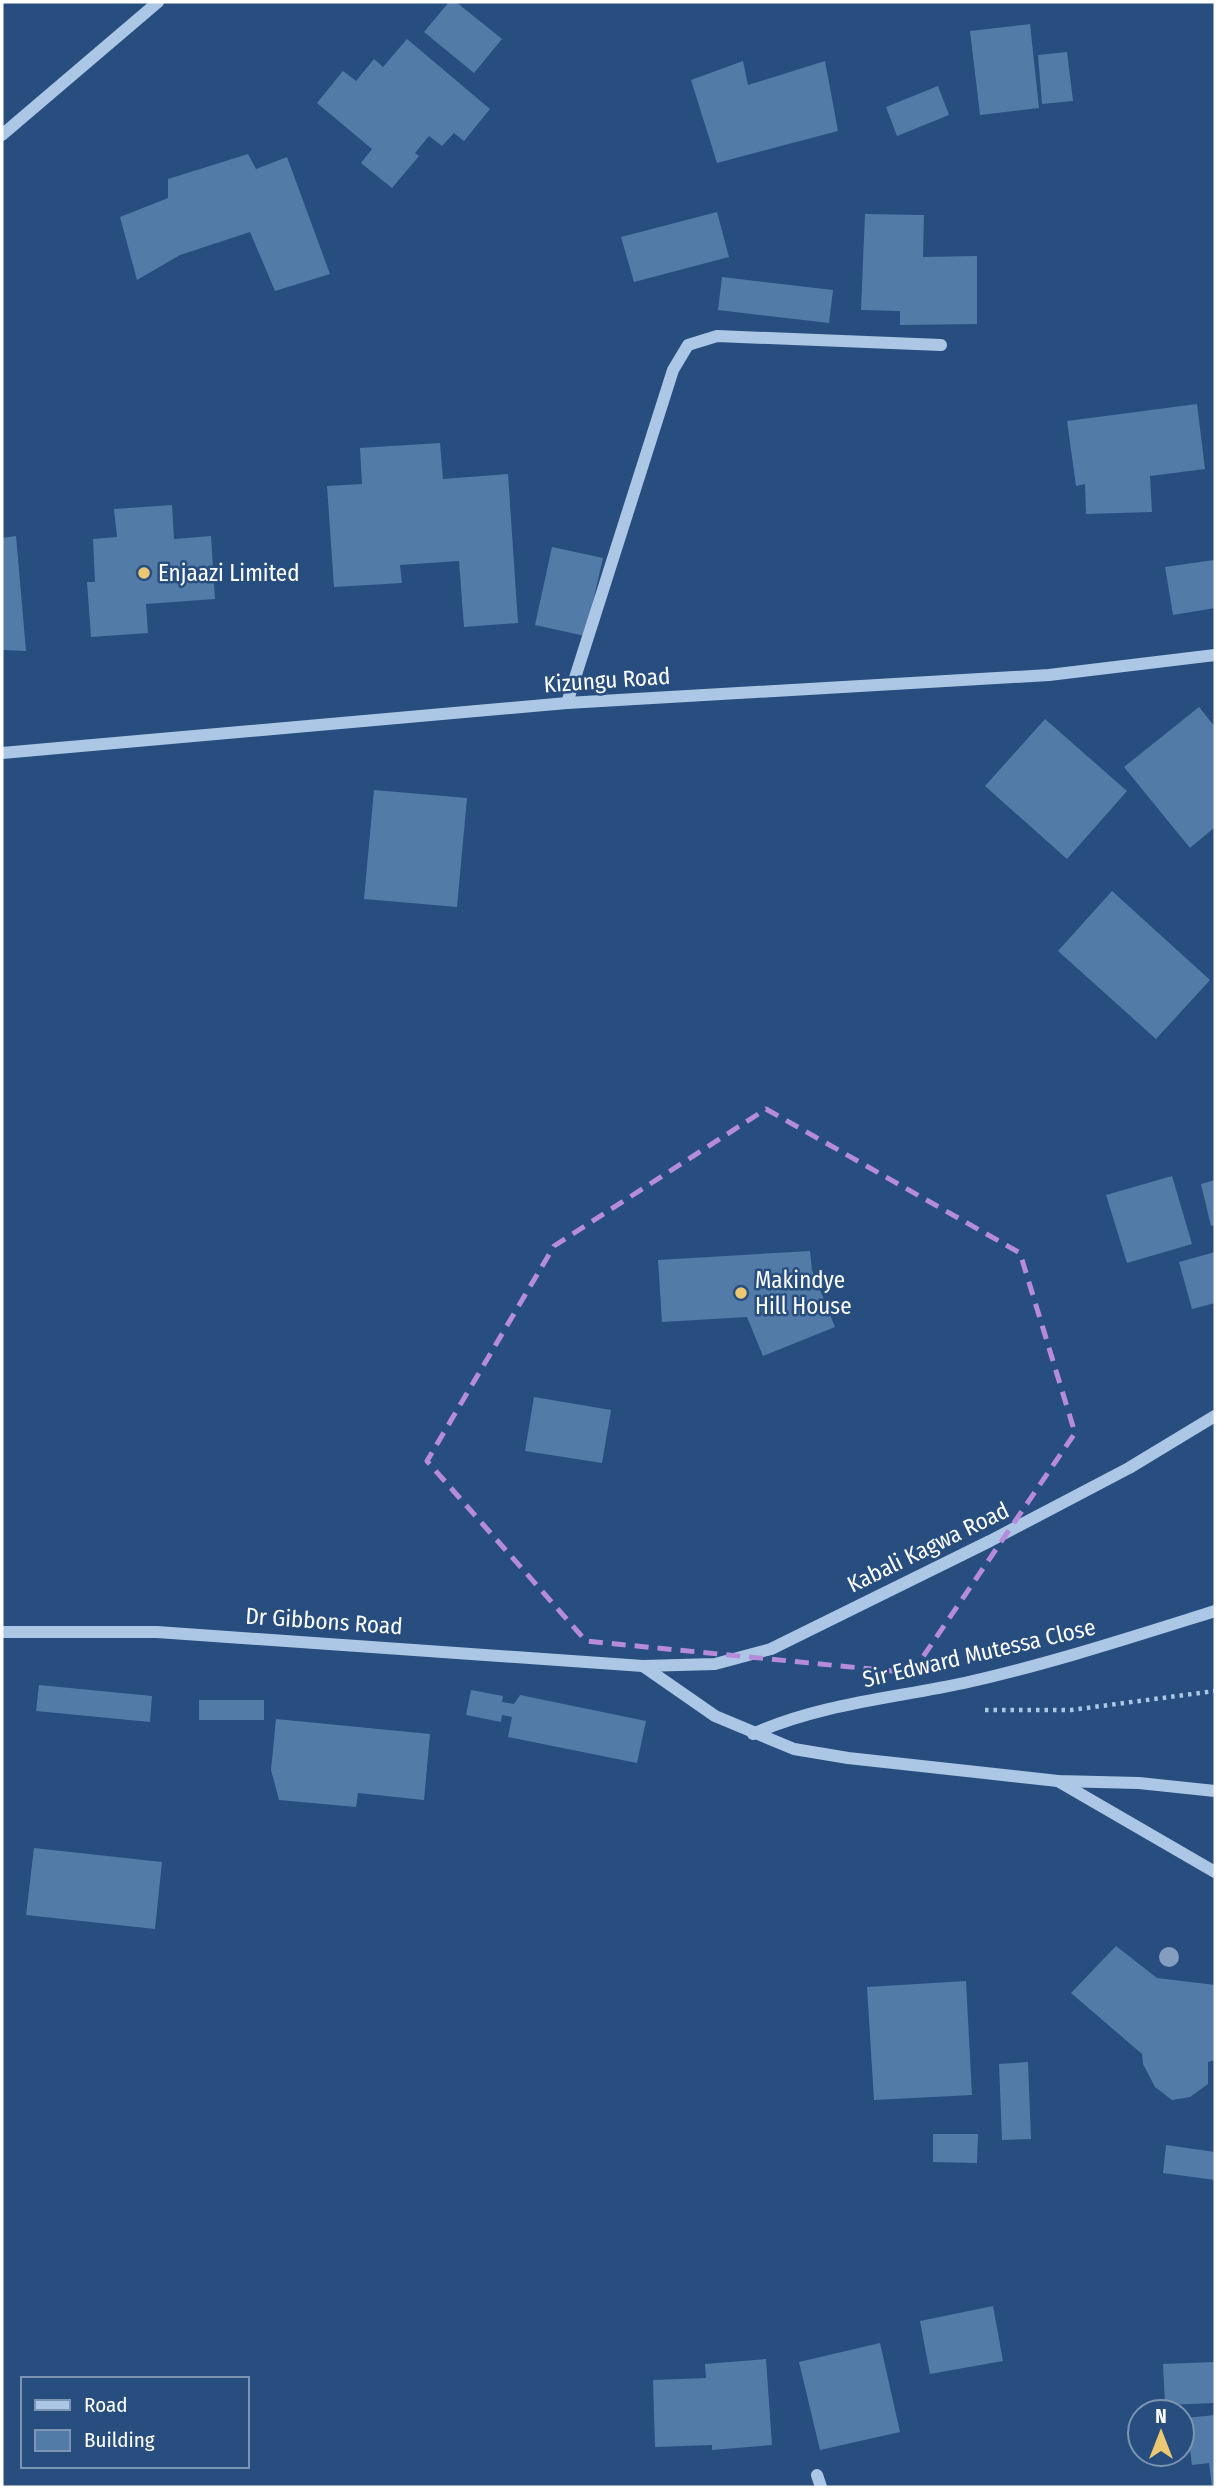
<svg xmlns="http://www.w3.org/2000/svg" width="1217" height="2489" viewBox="0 0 1217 2489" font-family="'Fira Sans Condensed',sans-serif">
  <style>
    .building { fill: #537ba8 }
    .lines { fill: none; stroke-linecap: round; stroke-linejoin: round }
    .path { stroke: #acc7e5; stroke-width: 4.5; stroke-dasharray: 3.5 5; stroke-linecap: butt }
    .minor { stroke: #acc7e5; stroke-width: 12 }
    .tree { fill: #839ebf }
    .marked { fill: none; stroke: #b68bdc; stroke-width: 5; stroke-dasharray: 14 9; stroke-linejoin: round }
    .poi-dot { fill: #edc872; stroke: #274e7e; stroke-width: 2.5 }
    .labels { text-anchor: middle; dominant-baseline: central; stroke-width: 5; stroke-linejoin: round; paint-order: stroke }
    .poi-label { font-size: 23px; fill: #fff; stroke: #274e7e; text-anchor: start }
    .street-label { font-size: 23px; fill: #fff; stroke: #274e7e }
  </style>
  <rect width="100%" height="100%" fill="#274e7e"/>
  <g class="building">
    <polygon points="449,2 456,2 502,39 474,73 424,32"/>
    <polygon points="1030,24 1039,108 980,115 970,31"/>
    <polygon points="407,39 490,109 464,141 454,133 442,146 429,136 415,153 419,156 392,188 361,163 372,149 317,103 343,71 356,81 374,59 383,67"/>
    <polygon points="1067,52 1073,101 1042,104 1038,55"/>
    <polygon points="743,61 748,85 825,61 838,131 717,163 691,80"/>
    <polygon points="938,86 949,115 897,136 886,107"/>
    <polygon points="248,154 256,169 287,157 330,274 275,291 250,232 180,255 137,280 120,217 168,198 168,179"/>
    <polygon points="717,212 729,257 634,282 621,237"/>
    <polygon points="865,214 924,215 923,257 977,256 977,324 900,325 900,311 861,310"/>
    <polygon points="722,277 833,290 829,323 718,310"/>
    <polygon points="1197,404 1205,469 1150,476 1152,512 1086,514 1085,484 1076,486 1067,421"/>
    <polygon points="440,443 443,479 508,474 518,623 464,627 459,561 400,565 402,583 334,587 327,486 362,484 360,448"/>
    <polygon points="172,505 174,539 211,536 215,599 146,604 148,633 91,637 87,582 95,582 93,539 117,537 114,509"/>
    <polygon points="16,536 26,651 2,650 2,538"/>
    <polygon points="552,547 603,558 585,636 535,625"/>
    <polygon points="1214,560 1215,608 1173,615 1165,567"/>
    <polygon points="1199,707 1215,727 1215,827 1190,848 1124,767"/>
    <polygon points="1045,719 1127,791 1067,859 985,786"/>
    <polygon points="374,790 467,798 457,907 364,899"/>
    <polygon points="1112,891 1210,980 1156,1039 1058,951"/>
    <polygon points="1172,1176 1192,1244 1127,1263 1106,1195"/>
    <polygon points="1215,1180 1215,1225 1211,1226 1201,1184"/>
    <polygon points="810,1251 812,1270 835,1327 763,1356 747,1317 662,1322 658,1260"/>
    <polygon points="1215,1252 1215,1303 1192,1309 1179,1262"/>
    <polygon points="534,1397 611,1410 602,1463 525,1451"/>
    <polygon points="39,1685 152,1696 150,1722 36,1711"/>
    <polygon points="471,1690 503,1696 502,1702 514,1704 520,1695 646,1721 637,1763 508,1737 512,1717 502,1715 501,1722 466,1715"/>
    <rect x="199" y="1700" width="65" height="20"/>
    <polygon points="276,1719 430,1734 424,1800 358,1793 356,1807 279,1800 271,1770"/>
    <polygon points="34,1848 162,1862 155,1929 26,1915"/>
    <polygon points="1116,1946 1157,1978 1215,1985 1215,2060 1208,2062 1208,2084 1190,2097 1172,2100 1155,2087 1143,2064 1142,2054 1071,1993"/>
    <polygon points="966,1981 972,2095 874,2100 867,1987"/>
    <polygon points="1028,2062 1031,2139 1002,2140 999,2064"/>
    <polygon points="933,2134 978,2134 977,2163 933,2162"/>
    <polygon points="1166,2145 1215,2152 1215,2180 1163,2173"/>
    <polygon points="993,2306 1003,2361 930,2374 920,2321"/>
    <polygon points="880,2343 900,2432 820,2450 799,2362"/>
    <polygon points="766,2359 772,2445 712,2450 712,2445 655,2447 653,2380 706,2378 705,2364"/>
    <polygon points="1215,2362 1215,2403 1165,2405 1163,2364"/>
    <polygon points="1215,2415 1215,2487 1212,2487 1209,2463 1192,2465 1186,2418"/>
  </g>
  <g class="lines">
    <polyline class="path" points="985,1710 1071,1710 1215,1691"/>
    <g class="minor">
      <polyline points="2,135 158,2"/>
      <polyline points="567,703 673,370 688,345 717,336 941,345"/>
      <polyline points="2,753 567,703 1049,675 1215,655"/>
      <polyline points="2,1632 157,1632 643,1666 715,1664 771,1649 990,1541 1129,1468 1215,1416"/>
      <polyline points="643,1666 715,1716 794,1749 848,1758 1058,1781 1139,1783 1215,1791"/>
      <path d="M 753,1734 C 819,1704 894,1698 964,1683 C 1049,1664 1132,1637 1215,1611"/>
      <polyline points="1058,1781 1215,1872"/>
      <polyline points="817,2475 821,2487"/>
    </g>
  </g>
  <circle class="tree" cx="1169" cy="1957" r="10"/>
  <path class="marked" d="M 766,1109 L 1020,1253 L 1075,1433 L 912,1673 L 586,1641 L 427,1461 L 554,1246 Z"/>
  <g class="poi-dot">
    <circle cx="144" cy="573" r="7"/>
    <circle cx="741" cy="1293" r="7"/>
  </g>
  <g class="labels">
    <g class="poi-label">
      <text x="158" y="573">Enjaazi Limited</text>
      <text x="755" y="1280">Makindye<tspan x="755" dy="26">Hill House</tspan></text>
    </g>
    <g class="street-label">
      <text transform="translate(607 680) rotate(-4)">Kizungu Road</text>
      <text transform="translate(928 1547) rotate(-26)">Kabali Kagwa Road</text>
      <text transform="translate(324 1621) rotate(4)">Dr Gibbons Road</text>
      <text transform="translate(979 1653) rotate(-13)">Sir Edward Mutessa Close</text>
    </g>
  </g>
  <rect width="1217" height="2489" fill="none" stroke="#ffffff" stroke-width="7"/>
  <rect x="21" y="2377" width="228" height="91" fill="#274e7e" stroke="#7d95b2" stroke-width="2"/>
  <rect x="35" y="2400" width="35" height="10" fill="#acc7e5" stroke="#7d95b2" stroke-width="2"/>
  <text x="84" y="2412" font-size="21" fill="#ffffff">Road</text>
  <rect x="35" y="2430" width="35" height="21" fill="#537ba8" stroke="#7d95b2" stroke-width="2"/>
  <text x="84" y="2447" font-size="21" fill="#ffffff">Building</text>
  <g transform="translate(1161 2433)"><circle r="33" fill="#274e7e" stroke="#7d95b2" stroke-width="2"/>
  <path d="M0-5L12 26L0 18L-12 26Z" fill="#edc872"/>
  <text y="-10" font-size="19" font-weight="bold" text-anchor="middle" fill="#ffffff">N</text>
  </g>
</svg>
